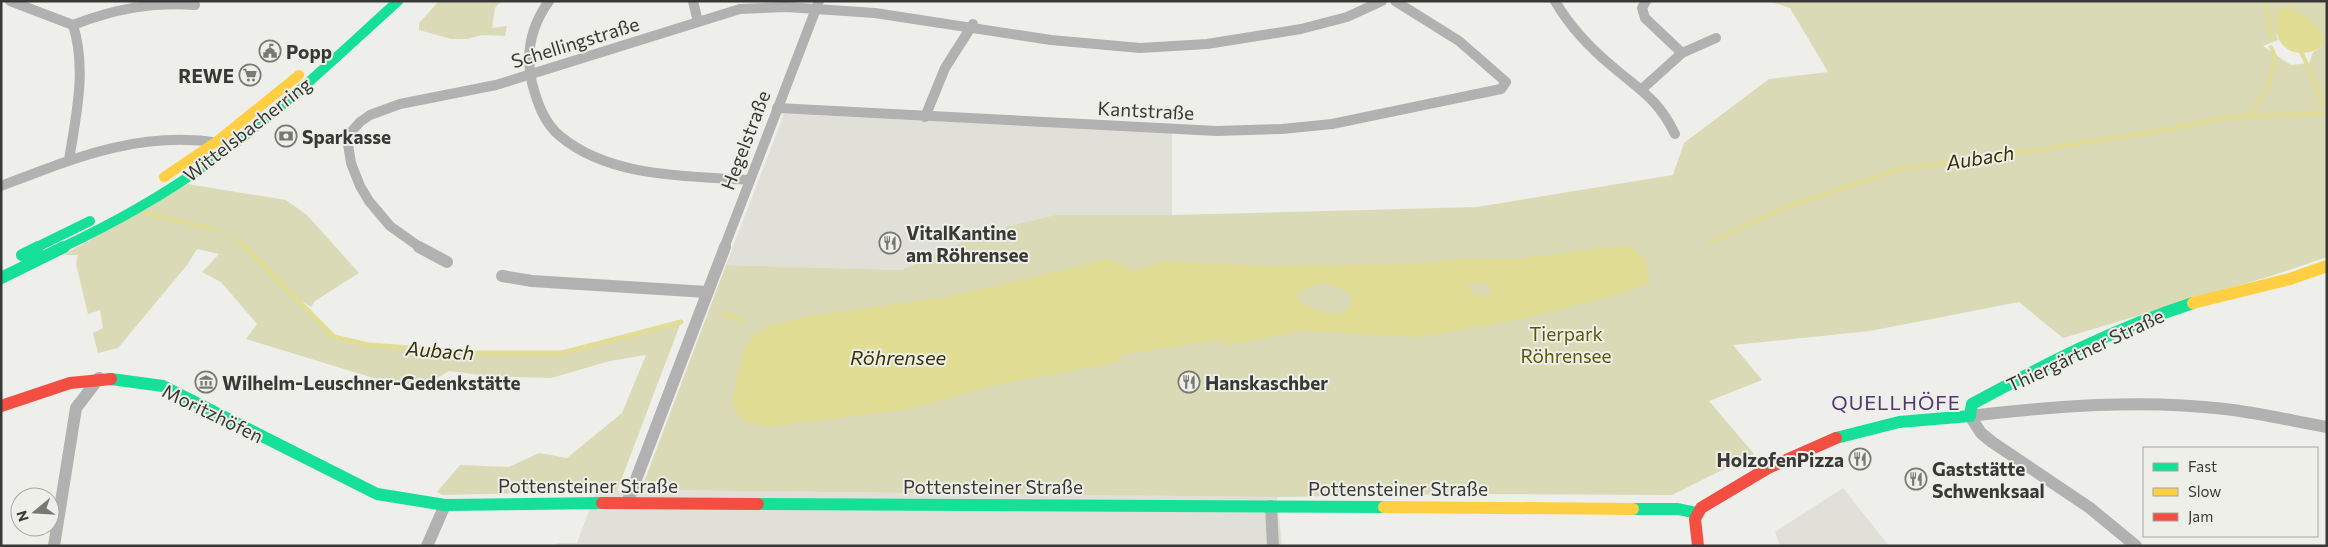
<svg xmlns="http://www.w3.org/2000/svg" width="2328" height="547" viewBox="0 0 2328 547" font-family="Commissioner,sans-serif">
  <style>
    .built { fill: #e0e0d8 }
    .green { fill: #dbdab7; fill-rule: evenodd }
    .water { fill: #e1dd95; fill-rule: evenodd }
    .lines { fill: none; stroke-linecap: round; stroke-linejoin: round }
    .stream-far1 { stroke: #e1dd95; stroke-width: 4 }
    .stream { stroke: #e1dd95; stroke-width: 5 }
    .street-far1 { stroke: #b1b1b1; stroke-width: 10 }
    .street { stroke: #b1b1b1; stroke-width: 12 }
    .fast-far1 { stroke: #16e098; stroke-width: 10 }
    .fast { stroke: #16e098; stroke-width: 12 }
    .slow-far1 { stroke: #ffcf43; stroke-width: 10 }
    .slow { stroke: #ffcf43; stroke-width: 12 }
    .jam { stroke: #f24e42; stroke-width: 12 }
    .labels { text-anchor: middle; dominant-baseline: central; stroke-width: 4; stroke-linejoin: round; paint-order: stroke }
    .street-label { font-size: 19px; fill: #383836; stroke: #efefe9 }
    .poi-label { font-size: 19px; font-weight: bold; fill: #383836; stroke: #efefe9; text-anchor: start }
    .park-label { font-size: 19px; fill: #5c5706; stroke: #efefe9 }
    .water-label { font-size: 20px; font-style: italic; fill: #353205; stroke: #efefe9 }
    .neighbourhood-label { font-size: 20px; letter-spacing: 1px; fill: #4e3773; stroke: #efefe9 }
  </style>
  <rect width="100%" height="100%" fill="#eeeeea"/>
  <g class="built">
    <polygon points="784,114 1172,132 1172,215 1055,215 980,233 902,270 726,265"/>
    <polygon points="1843,488 1889,546 1780,546 1775,532"/>
    <polygon points="641,490 1277,497 1282,546 556,546 557,543 577,543 596,492"/>
  </g>
  <g class="green">
    <polygon points="439,1 501,1 495,8 492,28 507,26 505,36 482,35 467,39 451,39 419,30 419,23"/>
    <path d="M 1769,1 L 2327,1 L 2327,257 L 2274,275 L 2063,338 L 2019,302 L 1870,331 L 1733,345 L 1762,380 L 1709,401 L 1754,454 L 1672,495 L 1466,494 L 1277,497 L 641,490 L 726,265 L 902,270 L 980,233 L 1055,215 L 1172,215 L 1477,207 L 1673,175 L 1684,143 L 1769,79 L 1828,72 L 1790,8 ZM 2276,34 L 2322,47 L 2313,52 L 2309,63 L 2291,65 L 2263,46 L 2278,40 Z"/>
    <polygon points="187,184 286,200 307,215 359,273 315,301 311,307 297,298 334,337 369,345 477,353 562,353 584,349 681,322 617,491 442,495 437,492 460,465 509,467 539,453 567,458 622,413 646,355 610,361 551,378 488,376 449,371 432,381 400,386 246,339 257,324 221,282 202,272 219,254 197,249 187,265 118,348 98,353 93,333 103,328 100,310 88,314 76,264 78,255 64,255"/>
  </g>
  <g class="water">
    <path d="M 2293,8 L 2314,22 L 2323,35 L 2322,47 C 2291,64 2268,42 2278,9 Z"/>
    <path d="M 1620,246 L 1630,247 L 1646,261 L 1649,277 L 1646,284 L 1627,292 L 1531,317 L 1421,337 L 1302,331 L 1225,346 L 1222,339 L 1120,355 L 1119,362 L 999,384 L 909,409 L 768,427 L 750,423 L 738,416 L 732,400 L 744,350 L 754,334 L 772,325 L 815,315 L 948,297 L 1109,259 L 1135,271 L 1162,261 L 1262,266 L 1414,264 L 1464,258 L 1513,259 ZM 1477,282 L 1485,283 L 1492,290 L 1489,295 L 1483,297 L 1474,294 L 1467,286 ZM 1321,283 C 1334,286 1343,287 1352,298 C 1350,326 1310,310 1297,299 L 1299,292 Z"/>
  </g>
  <g class="lines">
    <g class="stream-far1">
      <polyline points="2265,1 2272,40"/>
      <polyline points="2271,47 2275,56"/>
      <polyline points="2301,52 2310,70"/>
      <polyline points="2311,75 2323,104"/>
      <polyline points="2258,102 2267,90 2275,59"/>
      <polyline points="2247,116 2255,106"/>
      <polyline points="142,213 215,229"/>
      <polyline points="237,239 246,248"/>
      <polyline points="1711,242 1780,209 1903,168 1992,157 2153,132 2230,117 2327,113"/>
    </g>
    <g class="stream">
      <polyline points="245,247 334,337 369,345 477,353 562,353 681,322"/>
      <polyline points="726,314 742,320"/>
    </g>
    <g class="street-far1">
      <path d="M 10,1 L 73,25 C 87,69 76,116 69,160"/>
      <path d="M 549,1 C 531,26 525,53 532,83 C 537,102 544,123 560,136 C 610,178 688,176 749,180"/>
      <polyline points="693,1 698,22"/>
      <path d="M 1555,1 C 1570,27 1590,48 1613,67 C 1641,91 1658,99 1675,134"/>
      <polyline points="1646,1 1642,8 1645,18 1682,53"/>
      <path d="M 73,25 C 114,9 151,2 195,5"/>
      <polyline points="1642,89 1682,53 1716,38"/>
      <polyline points="777,108 1217,131 1282,129 1332,124 1501,89 1506,82 1459,41 1395,1"/>
      <polyline points="925,117 945,68 973,24"/>
      <path d="M 1,186 C 74,158 141,130 220,143"/>
      <polyline points="421,248 390,226 369,201 360,186 351,163 348,144 351,132 360,122 370,115 400,104 496,85 740,9 786,7 875,13 1051,40 1140,48 1207,44 1301,29 1347,17 1382,1"/>
      <polyline points="724,248 819,1"/>
    </g>
    <g class="street">
      <polyline points="419,247 447,262"/>
      <polyline points="502,276 532,281 707,292"/>
      <polyline points="627,503 725,247"/>
      <polyline points="1271,506 1273,546"/>
      <polyline points="54,546 76,408 99,378"/>
      <polyline points="427,546 445,505"/>
      <path d="M 2136,546 L 2090,508 L 1992,442 L 1981,433 L 1970,416 C 2054,406 2141,399 2225,409 C 2260,413 2293,421 2327,427"/>
    </g>
    <g class="fast-far1">
      <polyline points="35,248 90,221"/>
      <path d="M 61,248 C 110,225 162,196 207,164 C 275,116 336,57 398,1"/>
    </g>
    <g class="fast">
      <polyline points="22,255 38,247"/>
      <polyline points="1,278 64,247"/>
      <polyline points="111,379 163,386 377,494 445,505 602,503"/>
      <path d="M 1836,438 L 1899,422 L 1970,416 L 1972,404 C 2044,365 2115,328 2193,303"/>
      <polyline points="758,504 1384,507"/>
      <polyline points="1633,509 1678,509 1697,513"/>
    </g>
    <polyline class="slow-far1" points="164,177 216,142 299,75"/>
    <g class="slow">
      <polyline points="2193,303 2290,279 2327,266"/>
      <polyline points="1384,507 1633,509"/>
    </g>
    <g class="jam">
      <polyline points="1,406 70,383 111,379"/>
      <polyline points="602,503 758,504"/>
      <polyline points="1698,546 1695,519 1701,508 1768,468 1836,438"/>
    </g>
  </g>
  <defs>
    <g id="civic-ring" transform="scale(1.125)"><circle r="9.5" fill="#efefe9" stroke="#787875" stroke-width="1.5"/><path d="M-.6-6.5H3V-4.5H.6V-3L4-1V1h2V6H-6V1h2V-1L-.6-3ZM-1.2 2.5V6h2.4V2.5Z" fill="#787875"/></g>
    <g id="supermarket-ring" transform="scale(1.125)"><circle r="9.5" fill="#efefe9" stroke="#787875" stroke-width="1.5"/><path d="M-6-5.5h2.5l.6 2H6L4.5 2H-2.5L-4.4-4H-6ZM-1.5 3.2a1.3 1.3 0 1 0 .1 0ZM3 3.2a1.3 1.3 0 1 0 .1 0Z" fill="#787875"/></g>
    <g id="bank-ring" transform="scale(1.125)"><circle r="9.5" fill="#efefe9" stroke="#787875" stroke-width="1.5"/><path d="M-6-4H6V4H-6ZM0-2.3a2.3 2.3 0 1 0 0 4.6a2.3 2.3 0 1 0 0-4.6Z" fill="#787875"/></g>
    <g id="restaurant-ring" transform="scale(1.125)"><circle r="9.5" fill="#efefe9" stroke="#787875" stroke-width="1.5"/><path d="M-5-6h1v4h1v-4h1v4h1v-4h1v5L-1.5 .5V6h-2V.5L-5-1ZM5-6V6H3V1.5H1.5Q1.5-4 5-6Z" fill="#787875"/></g>
    <g id="museum-ring" transform="scale(1.125)"><circle r="9.5" fill="#efefe9" stroke="#787875" stroke-width="1.5"/><path d="M0-6L6-3V-2H-6V-3ZM-5-1h2V3h-2ZM-1-1h2V3h-2ZM3-1h2V3H3ZM-6 4H6V6H-6Z" fill="#787875"/></g>
  </defs>
  <g fill-rule="evenodd">
    <use href="#civic-ring" x="270" y="51"/>
    <use href="#supermarket-ring" x="250" y="75"/>
    <use href="#bank-ring" x="286" y="136"/>
    <use href="#restaurant-ring" x="890" y="243"/>
    <use href="#museum-ring" x="206" y="382"/>
    <use href="#restaurant-ring" x="1189" y="382"/>
    <use href="#restaurant-ring" x="1860" y="459"/>
    <use href="#restaurant-ring" x="1916" y="479"/>
  </g>
  <g class="labels">
    <g class="street-label">
      <text transform="translate(575 42) rotate(-17)">Schellingstraße</text>
      <text transform="translate(1146 110) rotate(3)">Kantstraße</text>
      <text transform="translate(247 129) rotate(-38)">Wittelsbacherring</text>
      <text transform="translate(745 140) rotate(-69)">Hegelstraße</text>
      <text transform="translate(2085 350) rotate(-25)">Thiergärtner Straße</text>
      <text transform="translate(213 413) rotate(26)">Moritzhöfen</text>
      <text x="588" y="485">Pottensteiner Straße</text>
      <text x="993" y="486">Pottensteiner Straße</text>
      <text x="1398" y="488">Pottensteiner Straße</text>
    </g>
    <g class="poi-label">
      <text x="286" y="51">Popp</text>
      <text x="234" y="75" text-anchor="end">REWE</text>
      <text x="302" y="136">Sparkasse</text>
      <text x="906" y="232">VitalKantine<tspan x="906" dy="22">am Röhrensee</tspan></text>
      <text x="222" y="382">Wilhelm-Leuschner-Gedenkstätte</text>
      <text x="1205" y="382">Hanskaschber</text>
      <text x="1844" y="459" text-anchor="end">HolzofenPizza</text>
      <text x="1932" y="468">Gaststätte<tspan x="1932" dy="22">Schwenksaal</tspan></text>
    </g>
    <g class="park-label">
      <text x="1566" y="333">Tierpark<tspan x="1566" dy="22">Röhrensee</tspan></text>
    </g>
    <g class="water-label">
      <text transform="translate(1980 157) rotate(-9)">Aubach</text>
      <text transform="translate(440 350) rotate(4)">Aubach</text>
      <text x="898" y="357">Röhrensee</text>
    </g>
    <g class="neighbourhood-label">
      <text x="1896" y="402">QUELLHÖFE</text>
    </g>
  </g>
  <rect width="2328" height="547" fill="none" stroke="#383836" stroke-width="5"/>
  <rect x="2143" y="447" width="175" height="90" fill="#efefe9" stroke="#a6a6a1"/>
  <rect x="2153" y="463" width="25" height="8" fill="#16e098" stroke="#a6a6a1"/>
  <text x="2188" y="472" font-size="15" fill="#383836">Fast</text>
  <rect x="2153" y="488" width="25" height="8" fill="#ffcf43" stroke="#a6a6a1"/>
  <text x="2188" y="497" font-size="15" fill="#383836">Slow</text>
  <rect x="2153" y="513" width="25" height="8" fill="#f24e42" stroke="#a6a6a1"/>
  <text x="2188" y="522" font-size="15" fill="#383836">Jam</text>
  <g transform="translate(35 512) rotate(252)"><circle r="24" fill="#efefe9" stroke="#a6a6a1"/>
  <path d="M0-4L9 19L0 12L-9 19Z" fill="#787875"/>
  <text y="-8" font-size="14" font-weight="bold" text-anchor="middle" fill="#383836">N</text>
  </g>
</svg>
